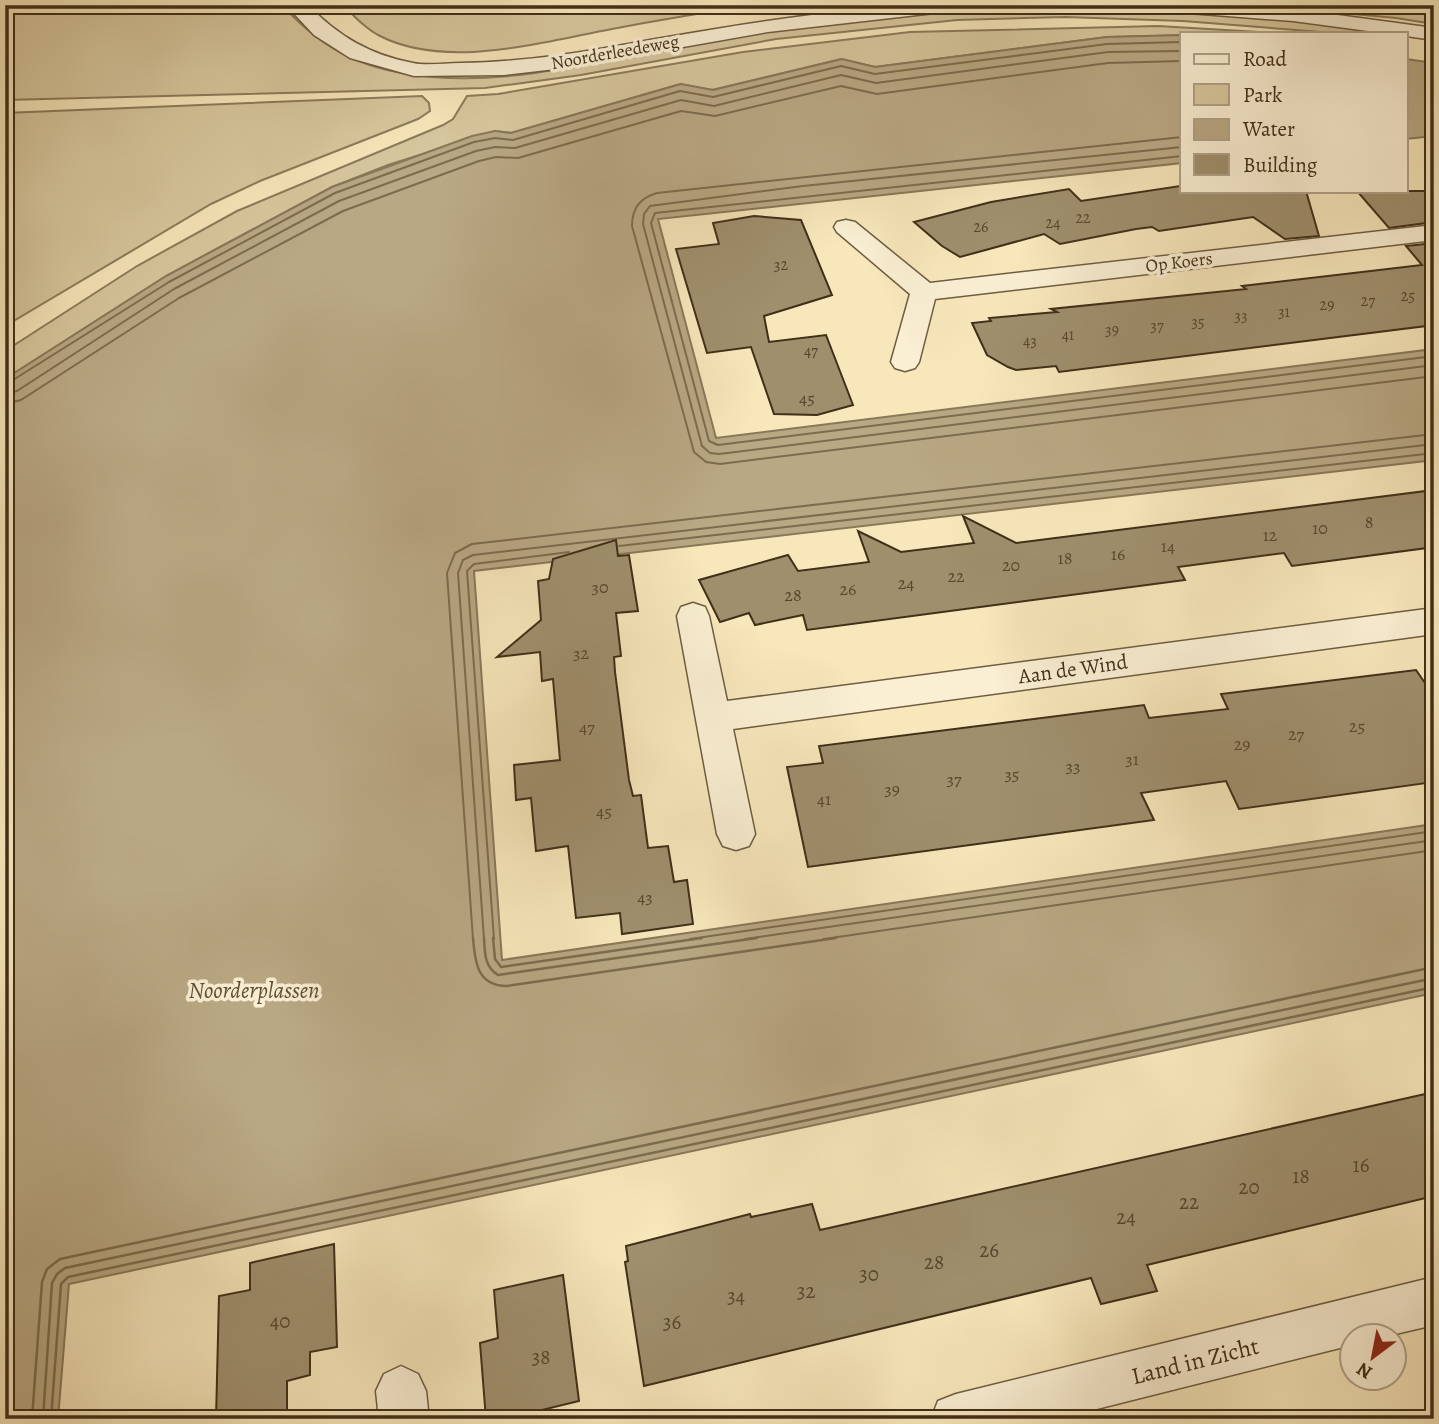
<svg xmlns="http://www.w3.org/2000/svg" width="1439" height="1424" viewBox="0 0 1439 1424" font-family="Alegreya,serif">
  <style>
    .green { fill: #d8c89f; stroke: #8c7c5c; stroke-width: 2 }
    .water { fill: #b9a884; stroke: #897859; stroke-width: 2 }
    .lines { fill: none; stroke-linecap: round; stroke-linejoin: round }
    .shore-far1 { stroke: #7c6c4e; stroke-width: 2 }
    .shore { stroke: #7c6c4e; stroke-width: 2.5 }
    .building { fill: #9f8f6d; stroke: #402f19; stroke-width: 2 }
    .minor-casing { stroke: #6e5d42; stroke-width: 3 }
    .minor { fill: #faefd3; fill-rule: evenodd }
    .labels { text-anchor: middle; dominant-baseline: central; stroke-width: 7; stroke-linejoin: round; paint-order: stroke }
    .far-number-label { font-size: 16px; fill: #58472e }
    .far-street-label { font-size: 18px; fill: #402f19; stroke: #faefd3 }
    .number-label { font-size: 18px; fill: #58472e }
    .street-label { font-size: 21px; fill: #402f19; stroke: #faefd3 }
    .near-number-label { font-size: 21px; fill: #58472e }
    .water-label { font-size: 23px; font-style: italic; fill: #5e4d34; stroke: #faefd3 }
    .near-street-label { font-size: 24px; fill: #402f19; stroke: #faefd3 }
  </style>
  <rect width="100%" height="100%" fill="#f7e7bb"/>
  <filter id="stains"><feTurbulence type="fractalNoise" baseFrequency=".00286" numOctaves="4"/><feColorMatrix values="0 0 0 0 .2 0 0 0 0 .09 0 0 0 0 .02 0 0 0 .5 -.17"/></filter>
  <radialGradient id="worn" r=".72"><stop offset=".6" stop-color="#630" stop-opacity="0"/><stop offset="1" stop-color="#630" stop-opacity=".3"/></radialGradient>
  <g class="green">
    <path d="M 5,5 L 282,5 C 326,53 368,72 433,77 C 541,86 645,45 750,33 C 820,24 891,15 962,12 C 1107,5 1253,13 1397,33 L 1334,33 L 1183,21 L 1065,17 L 957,20 L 776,39 L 581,75 L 485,88 L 5,100 Z"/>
    <path d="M 343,5 L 755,5 C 707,12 659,20 612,29 C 542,42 447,70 380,36 C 366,29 354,16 343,5 Z"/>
    <polygon points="1256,5 1434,5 1434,24 1396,18"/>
    <polygon points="1158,26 1275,33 1107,37 875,67 841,59 712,90 680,84 511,133 495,131 388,165 332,187 166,276 5,379 5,351 137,266 237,211 443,125 453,119 467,96 498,94 743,52 910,32"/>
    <polygon points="422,96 429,103 430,111 418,119 260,181 211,204 5,326 5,113"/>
  </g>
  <g class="water">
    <polygon points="1182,35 1182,163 658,219 716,438 1434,349 1434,460 474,571 502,960 1434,824 1434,993 69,1284 58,1419 5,1419 5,379 166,276 332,187 472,136 495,131 511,133 681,84 713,90 842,59 875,67 1107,37"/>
    <polygon points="1406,59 1434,63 1434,136 1406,139"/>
  </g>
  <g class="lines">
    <g class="shore-far1">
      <path d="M 1182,137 L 657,193 C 640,198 632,208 632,226 L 694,452 L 706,462 L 720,464 L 1434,376"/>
      <polyline points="1182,147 803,186 650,206 644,214 643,224 702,446 710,453 719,454 1434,365"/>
      <polyline points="1182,156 655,213 651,223 709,441 718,445 1434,356"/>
      <polyline points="5,385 169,282 335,193 474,142 495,138 513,140 680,91 713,97 841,66 875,74 1107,44 1182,42"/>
      <polyline points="5,394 17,391 174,289 339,201 476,151 495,147 515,148 681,100 714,106 841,75 876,83 1108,52 1182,51"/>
      <polyline points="5,404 21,400 179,298 343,211 479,161 496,157 518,158 681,111 715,116 841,86 877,94 1108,63 1182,61"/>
      <polyline points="619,546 1434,453"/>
      <polyline points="473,939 447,573 455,553 472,544 1434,434"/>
      <polyline points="484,939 458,573 463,560 473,555 1434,444"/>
      <polyline points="494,939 467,571 474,564 569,552"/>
      <polyline points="690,939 1434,831"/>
      <polyline points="745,939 1434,840"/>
      <polyline points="824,939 1434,850"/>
    </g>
    <g class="shore">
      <path d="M 473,938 C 475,962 477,986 507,986 L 836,938"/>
      <path d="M 484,938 C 485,953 484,966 498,975 L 757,938"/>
      <polyline points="493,938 495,959 501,967 702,938"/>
      <polyline points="32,1419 42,1282 47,1269 60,1259 1434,967"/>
      <polyline points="43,1419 52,1283 57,1274 65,1268 1434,978"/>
      <polyline points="51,1419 61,1284 68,1277 1434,987"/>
    </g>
  </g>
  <g class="building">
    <polygon points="1180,186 1182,191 1306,191 1319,236 1285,239 1253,217 1159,231 1152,227 1136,229 1060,244 1044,234 960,257 942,246 914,222 991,202 1069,189 1081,201"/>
    <polygon points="1357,191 1434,191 1434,222 1389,228"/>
    <polygon points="754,216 801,220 832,295 764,316 769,342 826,335 853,405 817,415 774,414 751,347 707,353 676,249 719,244 713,223"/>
    <polygon points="1434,243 1434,325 1059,372 1056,366 1016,370 1008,367 987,355 972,323 991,321 989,318 1057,312 1051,309 1246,289 1242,286 1422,265 1406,246"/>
    <polygon points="1434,490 1434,547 1292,566 1284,553 1178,567 1185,580 807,630 803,615 755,625 749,613 720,622 699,580 788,555 798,571 869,562 858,531 901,552 974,543 963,516 1016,543"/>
    <polygon points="616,540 618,556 629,555 638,611 616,613 621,656 614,657 615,672 629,780 633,796 641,795 648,848 668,846 674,882 687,880 693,924 622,934 620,913 576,918 568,846 536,851 531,798 516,800 514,765 560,760 553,679 542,681 540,652 497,657 541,620 538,581 549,579 553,559"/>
    <polygon points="1416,670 1425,683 1434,682 1434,782 1239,809 1226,781 1141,793 1154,820 808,867 787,767 823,763 819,746 1144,705 1149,718 1228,709 1221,694"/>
    <polygon points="1434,1092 1434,1196 1147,1265 1157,1291 1101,1304 1091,1278 644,1386 625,1262 628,1261 626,1246 750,1214 751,1217 812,1204 820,1230"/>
    <polygon points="334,1244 337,1347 310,1352 310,1375 287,1381 287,1419 216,1419 219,1296 250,1290 250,1263"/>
    <polygon points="563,1275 579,1401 505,1419 486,1419 480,1343 498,1338 494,1290"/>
  </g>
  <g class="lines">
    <g class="minor-casing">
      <g id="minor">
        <path d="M 286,5 L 308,5 C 338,36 370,55 413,63 C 427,66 445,63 460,63 C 525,62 587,52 650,40 C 754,22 857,5 962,5 L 952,11 L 768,32 L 564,68 L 504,75 L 414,76 L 350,58 L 314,35 Z"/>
        <polygon points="1153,5 1245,5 1293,9 1434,28 1434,40 1406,36 1406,33 1383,33 1293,21 1163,11"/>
        <polygon points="846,220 855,222 930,283 1434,225 1434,240 935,299 919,362 915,368 905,371 895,368 891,362 910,294 837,232 834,227 837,222"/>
        <polygon points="693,603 705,607 709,616 727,701 1434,608 1434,634 733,729 755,834 749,846 736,850 723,846 717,834 677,616 681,607"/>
        <polygon points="1434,1277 1434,1325 1387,1336 1352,1336 1352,1345 1057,1419 931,1419 938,1401 956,1394"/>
        <polygon points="401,1366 418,1374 426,1391 429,1419 379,1419 376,1391 384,1374"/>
      </g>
    </g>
    <use href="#minor" class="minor"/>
  </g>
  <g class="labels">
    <g class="far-number-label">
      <text x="1083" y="218">22</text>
      <text x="1053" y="223">24</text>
      <text x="981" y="227">26</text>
      <text x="781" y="265">32</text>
      <text x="1408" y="296">25</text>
      <text x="1368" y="301">27</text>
      <text x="1327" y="305">29</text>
      <text x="1284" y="312">31</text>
      <text x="1241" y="316">33</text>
      <text x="1198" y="322">35</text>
      <text x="1157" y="326">37</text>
      <text x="1112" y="330">39</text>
      <text x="1068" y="335">41</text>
      <text x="1030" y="341">43</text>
      <text x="811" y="351">47</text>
    </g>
    <g class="far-street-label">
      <text transform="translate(615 52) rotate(-10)">Noorderleedeweg</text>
      <text transform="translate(1179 262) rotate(-7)">Op Koers</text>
    </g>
    <g class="number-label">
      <text x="807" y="398">45</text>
      <text x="1369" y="522">8</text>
      <text x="1320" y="528">10</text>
      <text x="1270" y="535">12</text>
      <text x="1168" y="546">14</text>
      <text x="1118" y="554">16</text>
      <text x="1065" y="558">18</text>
      <text x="1011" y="565">20</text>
      <text x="956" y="576">22</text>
      <text x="906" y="583">24</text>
      <text x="600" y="587">30</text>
      <text x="848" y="589">26</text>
      <text x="793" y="595">28</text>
      <text x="581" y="653">32</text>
      <text x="1357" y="726">25</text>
      <text x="587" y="727">47</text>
      <text x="1296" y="734">27</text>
      <text x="1242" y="744">29</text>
      <text x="1132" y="759">31</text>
      <text x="1073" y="766">33</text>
      <text x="1012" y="774">35</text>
      <text x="954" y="779">37</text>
      <text x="892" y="789">39</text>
      <text x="824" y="799">41</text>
      <text x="604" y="811">45</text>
      <text x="645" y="897">43</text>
    </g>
    <g class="street-label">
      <text transform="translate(1073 669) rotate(-8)">Aan de Wind</text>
    </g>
    <g class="near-number-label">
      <text x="1361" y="1165">16</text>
      <text x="1301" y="1176">18</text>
      <text x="1249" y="1187">20</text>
      <text x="1189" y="1202">22</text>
      <text x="1126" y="1217">24</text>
      <text x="989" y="1250">26</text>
      <text x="934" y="1262">28</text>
      <text x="869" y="1274">30</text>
      <text x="806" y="1291">32</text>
      <text x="736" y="1296">34</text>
      <text x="280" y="1321">40</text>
      <text x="672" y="1322">36</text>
      <text x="541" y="1357">38</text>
    </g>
    <g class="water-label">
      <text x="254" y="990">Noorderplassen</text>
    </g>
    <g class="near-street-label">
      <text transform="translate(1195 1361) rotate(-14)">Land in Zicht</text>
    </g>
  </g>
  <rect width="1439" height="1424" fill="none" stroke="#f7e7bb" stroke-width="28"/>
  <rect x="7" y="7" width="1425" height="1410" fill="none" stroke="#402f19" stroke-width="3.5"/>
  <rect x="14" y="14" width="1411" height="1396" fill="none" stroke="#402f19" stroke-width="2"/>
  <rect x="1180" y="32" width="228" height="161" fill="#faefd3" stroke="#b0a289" stroke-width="2"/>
  <rect x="1194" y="54" width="35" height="10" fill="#faefd3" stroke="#b0a289" stroke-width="2"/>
  <text x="1243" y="66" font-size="21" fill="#402f19">Road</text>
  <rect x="1194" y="84" width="35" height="21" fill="#d8c89f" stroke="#b0a289" stroke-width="2"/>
  <text x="1243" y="102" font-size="21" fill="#402f19">Park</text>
  <rect x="1194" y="119" width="35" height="21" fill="#b9a884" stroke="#b0a289" stroke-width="2"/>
  <text x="1243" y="136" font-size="21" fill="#402f19">Water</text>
  <rect x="1194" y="154" width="35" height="21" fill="#9f8f6d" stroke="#b0a289" stroke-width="2"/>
  <text x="1243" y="172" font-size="21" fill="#402f19">Building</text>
  <g transform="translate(1373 1357) rotate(212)"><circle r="33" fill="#faefd3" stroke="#b0a289" stroke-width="2"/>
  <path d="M0-5L12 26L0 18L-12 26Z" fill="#8f2418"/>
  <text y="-10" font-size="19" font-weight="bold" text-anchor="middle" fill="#402f19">N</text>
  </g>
  <rect width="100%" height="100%" filter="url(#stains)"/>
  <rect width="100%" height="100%" fill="url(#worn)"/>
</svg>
